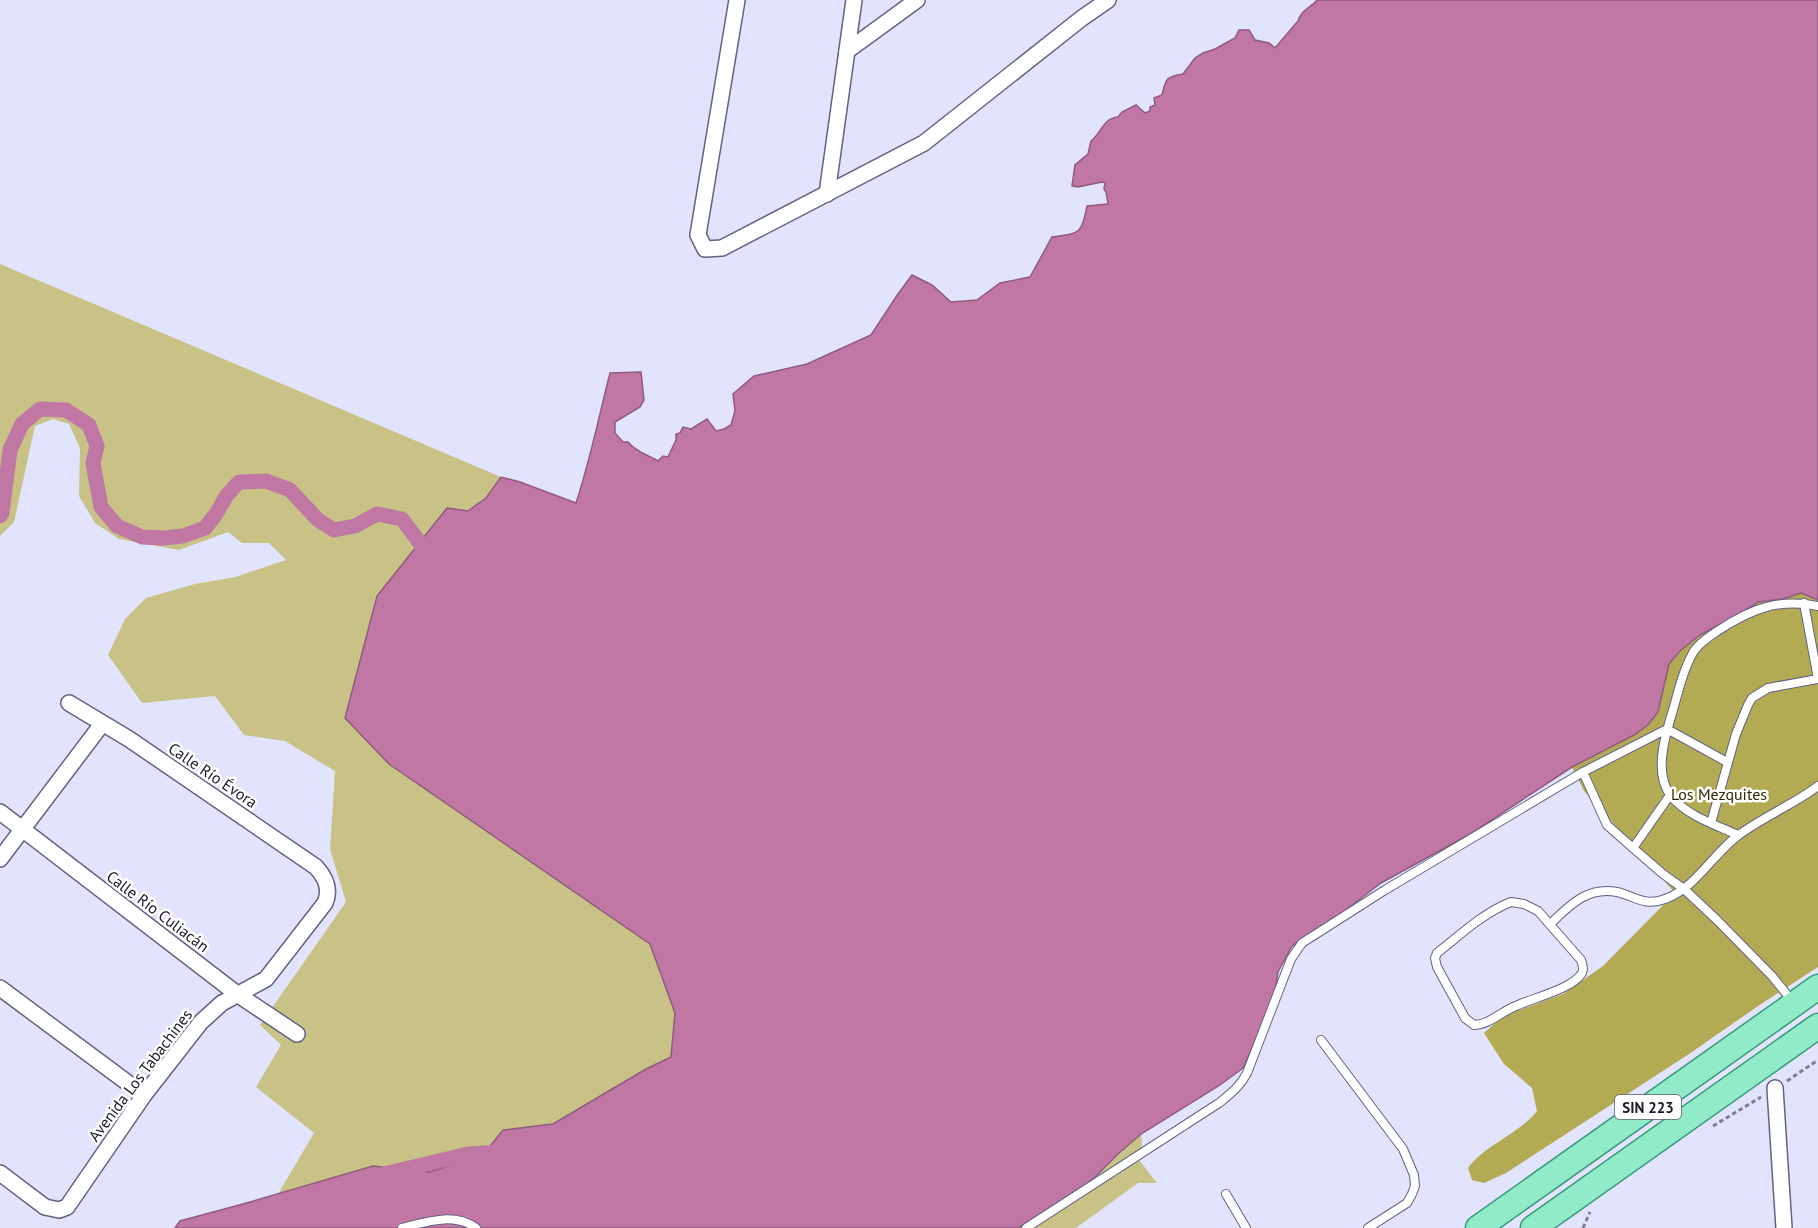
<svg xmlns="http://www.w3.org/2000/svg" width="1818" height="1228" viewBox="0 0 1818 1228" font-family="'PT Sans',sans-serif">
  <style>
    .green { fill: #c8c287 }
    .forest { fill: #b3aa54 }
    .water { fill: #c177a3; stroke: #8f5b7e; stroke-width: 1.5 }
    .lines { fill: none; stroke-linecap: round; stroke-linejoin: round }
    .canal { stroke: #c177a3; stroke-width: 15 }
    .lane-casing { stroke: #626285; stroke-width: 10 }
    .street-casing { stroke: #626285; stroke-width: 18 }
    .primary-casing { stroke: #389a7a; stroke-width: 27 }
    .path { stroke: #7e7e92; stroke-width: 3; stroke-dasharray: 4.5 3; stroke-linecap: butt }
    .lane { stroke: #fff; stroke-width: 8 }
    .street { stroke: #fff; stroke-width: 15 }
    .primary { stroke: #91ebc9; stroke-width: 24 }
    .labels { text-anchor: middle; dominant-baseline: central; stroke-width: 5; stroke-linejoin: round; paint-order: stroke }
    .shield { fill: #fff; stroke: #5f5f69; stroke-width: 1.5 }
    .shield-label { font-size: 15px; font-weight: bold; fill: #1b1b29 }
    .street-label { font-size: 16px; fill: #1b1b29; stroke: #fff }
    .park-label { font-size: 16px; fill: #2e2a04; stroke: #fff }
  </style>
  <rect width="100%" height="100%" fill="#e2e3fc"/>
  <g class="green">
    <polygon points="0,264 501,477 485,498 468,511 389,764 650,944 675,1013 671,1057 646,1069 553,1124 503,1130 484,1154 429,1172 373,1166 278,1194 314,1133 256,1087 281,1045 260,1025 346,902 330,849 335,771 285,741 244,735 215,696 142,703 108,655 125,619 146,598 195,584 235,577 286,560 269,543 242,543 228,532 179,550 119,539 95,523 79,496 80,448 69,424 53,419 35,426 14,522 0,536"/>
    <path d="M 1141,1134 L 1142,1143 L 1139,1160 L 1157,1183 L 1138,1183 L 1076,1228 L 1018,1228 C 1036,1218 1054,1208 1071,1197 C 1097,1179 1117,1154 1141,1134 Z"/>
  </g>
  <path class="forest" d="M 1801,593 L 1818,600 L 1818,967 L 1758,1006 L 1689,1054 L 1506,1173 L 1484,1183 L 1472,1180 L 1468,1168 C 1486,1144 1518,1135 1537,1111 L 1532,1088 L 1504,1064 L 1484,1033 L 1503,1016 L 1563,994 L 1603,966 L 1675,893 L 1584,791 L 1572,767 L 1634,735 L 1663,689 L 1669,664 L 1680,651 L 1700,635 L 1738,615 L 1758,602 L 1783,599 Z"/>
  <path class="water" d="M 1317,0 L 1818,0 L 1818,600 L 1801,593 L 1783,599 L 1758,602 L 1738,615 L 1700,635 L 1680,651 L 1669,664 L 1658,712 L 1648,725 L 1634,735 L 1572,767 L 1472,833 L 1381,883 L 1326,925 L 1292,946 L 1278,972 L 1274,999 L 1243,1068 L 1220,1085 L 1141,1134 L 1118,1154 L 1096,1176 L 1072,1196 L 1018,1228 L 175,1228 L 180,1221 L 243,1204 L 373,1166 L 429,1172 L 484,1154 L 503,1130 L 553,1124 L 646,1069 L 671,1057 L 675,1013 L 650,944 L 389,764 L 345,718 L 377,596 L 447,508 L 468,511 L 486,498 L 501,477 L 520,482 L 576,503 C 590,461 599,416 610,373 L 641,372 L 644,400 L 640,407 L 615,422 L 615,433 L 623,442 L 628,442 C 637,453 647,454 658,461 L 663,456 L 668,457 L 676,440 L 676,434 L 680,433 L 683,427 L 691,429 L 707,419 L 716,431 L 724,429 L 731,425 L 735,411 L 733,394 L 754,376 L 807,364 L 871,335 L 898,294 L 912,275 L 932,285 L 951,302 L 977,300 L 1000,283 L 1030,277 L 1052,237 C 1079,233 1082,235 1087,206 L 1108,204 L 1106,192 L 1104,189 L 1105,183 L 1102,182 L 1078,187 L 1072,186 L 1075,165 L 1088,154 L 1091,141 C 1101,134 1103,118 1118,117 L 1122,112 L 1136,105 L 1145,113 L 1150,111 L 1150,107 L 1155,105 L 1154,98 L 1162,95 C 1166,79 1165,77 1183,74 L 1195,58 L 1203,53 L 1215,49 L 1235,38 L 1239,30 L 1249,30 L 1255,40 L 1269,43 L 1275,48 L 1298,21 C 1301,10 1311,8 1317,0 Z"/>
  <g class="lines">
    <g class="canal">
      <polyline points="0,516 2,513 10,450 22,424 40,409 66,410 89,425 97,446 93,463 101,507 117,526 142,537 163,538 183,536 205,528 216,514 227,495 239,482 266,481 290,490 318,520 334,530 355,526 377,514 402,519 431,558"/>
      <polyline points="384,1174 468,1154 505,1152"/>
    </g>
    <g class="lane-casing">
      <g id="lane">
        <polyline points="1804,603 1818,679"/>
        <polyline points="1670,795 1633,848 1663,874 1684,889 1717,920 1772,976 1793,1002"/>
        <polyline points="1711,823 1736,734 1748,705 1752,698 1768,688 1818,679"/>
        <path d="M 1738,835 C 1716,825 1687,816 1671,796 C 1655,776 1663,743 1670,720 C 1677,698 1682,671 1694,651 C 1700,642 1710,636 1719,630 C 1751,609 1779,598 1818,606"/>
        <polyline points="1633,848 1607,825 1583,772 1667,729 1727,762"/>
        <path d="M 1511,902 L 1524,904 L 1538,911 L 1581,960 C 1583,965 1584,969 1582,973 C 1573,989 1532,998 1516,1006 C 1502,1011 1489,1025 1474,1025 L 1465,1018 L 1437,967 L 1435,958 L 1437,953 C 1460,935 1483,913 1511,902 Z"/>
        <path d="M 1550,924 C 1569,906 1587,886 1617,892 C 1635,896 1644,907 1665,899 C 1695,888 1712,856 1736,837 C 1762,817 1793,805 1818,786"/>
        <polyline points="1321,1040 1403,1149 1414,1175 1415,1186 1412,1194 1407,1203 1368,1228"/>
        <polyline points="1226,1194 1246,1228"/>
        <path d="M 402,1228 C 426,1222 454,1212 476,1228"/>
        <path d="M 1026,1228 L 1219,1103 C 1230,1094 1240,1087 1247,1073 L 1291,959 L 1302,943 L 1385,890 L 1583,772"/>
      </g>
    </g>
    <g class="street-casing">
      <g id="street">
        <polyline points="737,0 698,235 705,249 722,248 924,143 1082,18 1108,0"/>
        <polyline points="847,51 917,0"/>
        <polyline points="827,194 854,0"/>
        <polyline points="0,812 237,994 297,1034"/>
        <polyline points="0,859 102,724"/>
        <polyline points="0,988 144,1095"/>
        <polyline points="1775,1088 1784,1228"/>
        <path d="M 0,1173 L 45,1207 L 59,1210 L 67,1207 L 144,1095 L 201,1022 L 222,1003 L 266,979 L 325,903 C 331,889 326,878 316,867 L 129,739 L 69,703"/>
      </g>
    </g>
    <g class="primary-casing">
      <g id="primary">
        <polyline points="1478,1228 1818,987"/>
        <polyline points="1533,1228 1818,1026"/>
      </g>
    </g>
    <g class="path">
      <polyline points="1787,1081 1818,1060"/>
      <polyline points="1713,1126 1761,1097"/>
      <polyline points="1583,1228 1590,1212"/>
    </g>
    <use href="#lane" class="lane"/>
    <use href="#street" class="street"/>
    <use href="#primary" class="primary"/>
  </g>
  <g class="labels">
    <rect class="shield" x="1615" y="1095" width="66" height="24" rx="4.5"/>
    <g class="shield-label">
      <text x="1648" y="1107">SIN 223</text>
    </g>
    <g class="street-label">
      <text transform="translate(213 775) rotate(34)">Calle Río Évora</text>
      <text transform="translate(158 911) rotate(37)">Calle Río Culiacán</text>
      <text transform="translate(140 1075) rotate(-53)">Avenida Los Tabachines</text>
    </g>
    <g class="park-label">
      <text x="1719" y="794">Los Mezquites</text>
    </g>
  </g>
</svg>
